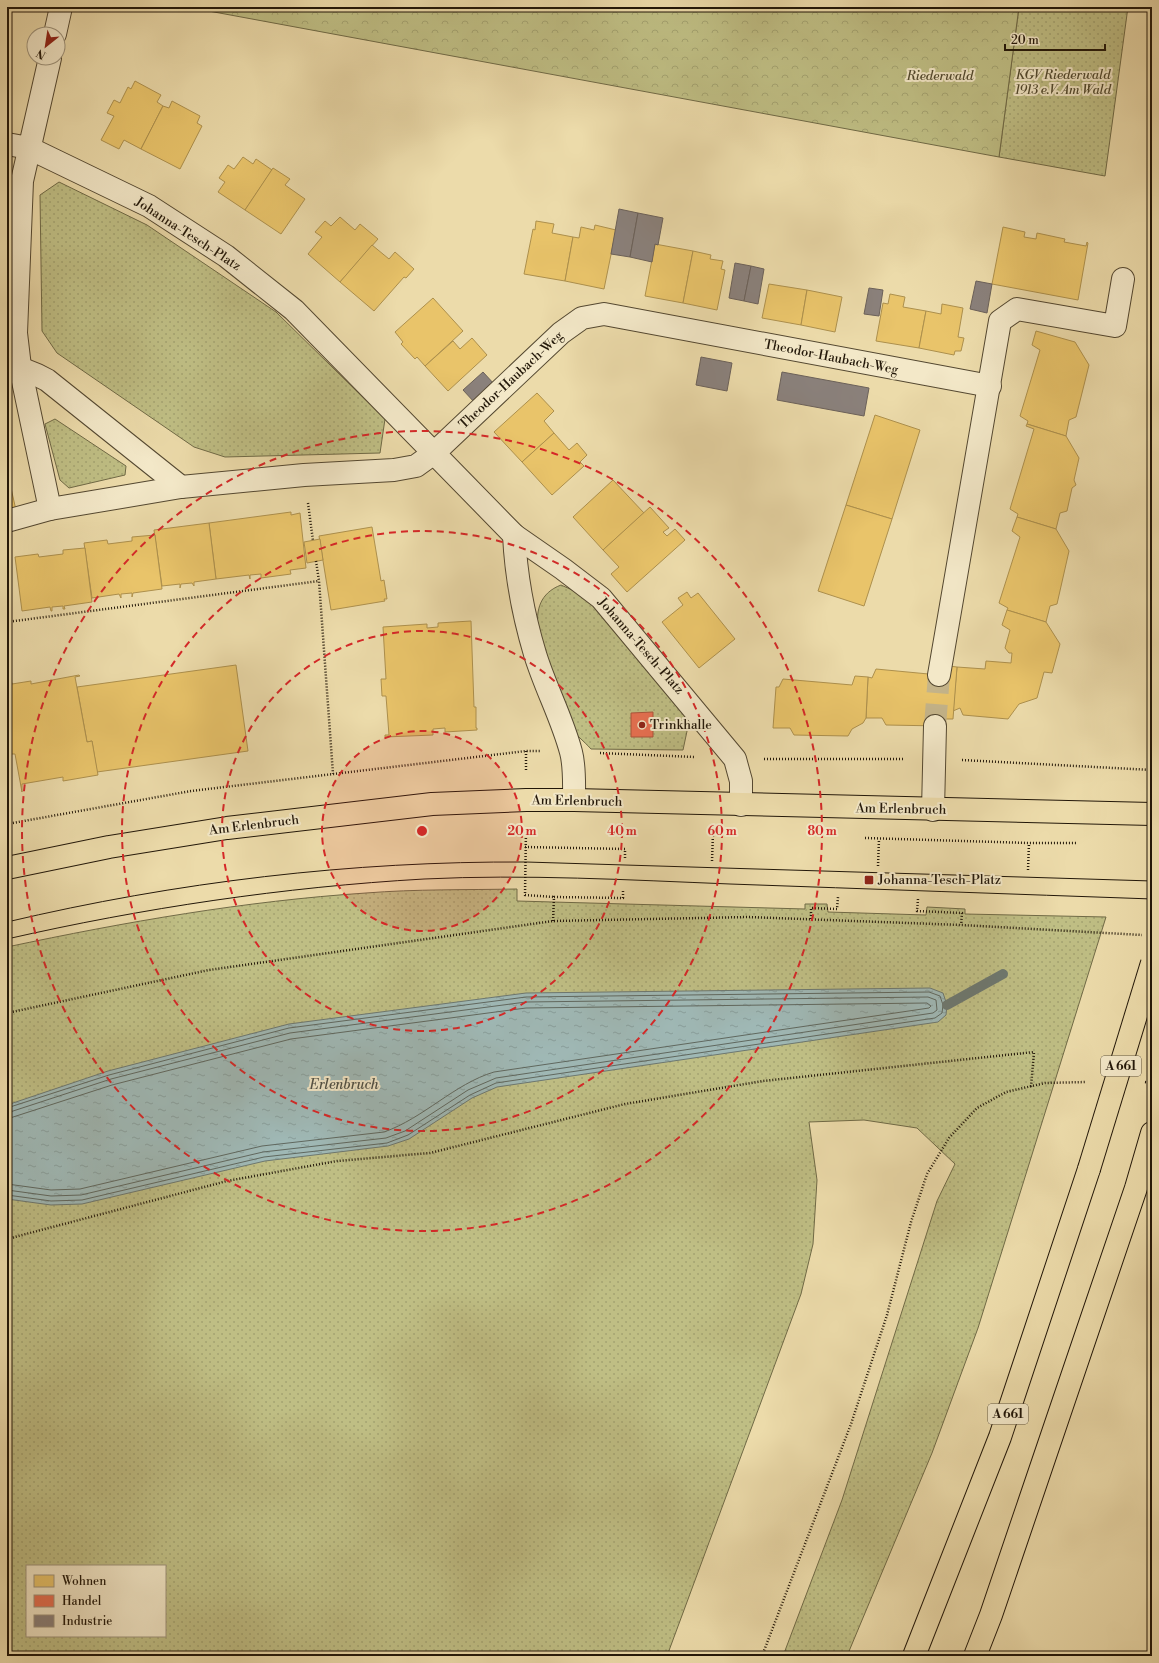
<svg xmlns="http://www.w3.org/2000/svg" width="1159" height="1663" viewBox="0 0 1159 1663" font-family="'Libre Bodoni',serif">
  <style>
    .green { fill: url(#green-dots); stroke: #706a46; fill-rule: evenodd }
    .forest { fill: url(#forest-crowns); stroke: #706a46 }
    .water { fill: url(#water-ripples); stroke: #6d7870 }
    .homes { fill: #e9c46a; stroke: #ad904d }
    .shops { fill: #e76f51; stroke: #ac553b }
    .industry { fill: #8a817c; stroke: #6b615a }
    .lines { fill: none; stroke-linecap: round; stroke-linejoin: round }
    .shore { stroke: #60685f; stroke-width: 1 }
    .stream { stroke: #6d7870; stroke-width: 10 }
    .minor-tunnel { stroke: #c4b48a; stroke-width: 22; stroke-dasharray: 22 11; stroke-linecap: butt }
    .minor-casing { stroke: #544831; stroke-width: 24 }
    .major-casing { stroke: #221709; stroke-width: 24 }
    .highway-casing { stroke: #221709; stroke-width: 24 }
    .path { stroke: #221709; stroke-width: 2.5; stroke-dasharray: 1 2; stroke-linecap: butt }
    .minor { stroke: #f3e8c8; stroke-width: 22 }
    .major { stroke: #ecdbaa; stroke-width: 22 }
    .highway { stroke: #ecdbaa; stroke-width: 22 }
    .tram { stroke: #221709; stroke-width: 1 }
    .highway-bridge-casing { stroke: #221709; stroke-width: 24; stroke-linecap: butt }
    .highway-bridge { stroke: #ecdbaa; stroke-width: 22 }
    .ring { fill: none; stroke: #d62828; stroke-width: 2; stroke-dasharray: 7 5 }
    .poi-dot { fill: #8f2418; stroke: #f3e8c8; stroke-width: 1.5 }
    .labels { text-anchor: middle; dominant-baseline: central; stroke-width: 4; stroke-linejoin: round; paint-order: stroke }
    .shield { fill: #f3e8c8; stroke: #615642; stroke-width: 1 }
    .shield-label { font-size: 12px; font-weight: bold; fill: #221709 }
    .park-label { font-size: 13px; font-style: italic; fill: #51492e; stroke: #f3e8c8 }
    .street-label { font-size: 13px; fill: #221709; stroke: #f3e8c8 }
    .poi-label { font-size: 13px; fill: #221709; stroke: #f3e8c8; text-anchor: start }
    .water-label { font-size: 14px; font-style: italic; fill: #4e4f45; stroke: #f3e8c8 }
    .centre { fill: #d62828; stroke: #f3e8c8; stroke-width: 2 }
    .ring-label { font-size: 12px; text-anchor: middle; font-weight: bold; fill: #d62828; stroke: #f3e8c8; stroke-width: 4; stroke-linejoin: round; paint-order: stroke }
  </style>
  <defs>
    <pattern id="green-dots" width="8" height="8" patternUnits="userSpaceOnUse"><rect width="8" height="8" fill="#bfbe84"/><path d="M2 2h.1M6 6h.1" fill="none" stroke="#a4a371" stroke-width="1.8" stroke-linecap="round"/></pattern>
    <pattern id="forest-crowns" width="20" height="18" patternUnits="userSpaceOnUse"><rect width="20" height="18" fill="#bfbe84"/><path d="M2 6a3 3 0 1 1 6 0M12 15a3 3 0 1 1 6 0" fill="none" stroke="#a4a371"/></pattern>
    <pattern id="water-ripples" width="26" height="14" patternUnits="userSpaceOnUse"><rect width="26" height="14" fill="#9fb8b5"/><path d="M2 4q2-2 4 0t4 0M15 11q2-2 4 0t4 0" fill="none" stroke="#899d9a"/></pattern>
  </defs>
  <rect width="100%" height="100%" fill="#ecdbaa"/>
  <filter id="stains"><feTurbulence type="fractalNoise" baseFrequency=".005" numOctaves="4"/><feColorMatrix values="0 0 0 0 .2 0 0 0 0 .09 0 0 0 0 .02 0 0 0 .5 -.17"/></filter>
  <radialGradient id="worn" r=".72"><stop offset=".6" stop-color="#630" stop-opacity="0"/><stop offset="1" stop-color="#630" stop-opacity=".3"/></radialGradient>
  <g class="green">
    <polygon points="1019,7 1128,7 1105,176 999,157"/>
    <polygon points="59,182 147,225 276,312 385,419 380,453 225,457 194,447 57,353 42,331 40,195"/>
    <polygon points="55,419 126,466 125,475 69,488 60,480 45,424"/>
    <path d="M 561,585 L 579,593 L 599,609 L 690,717 L 683,750 L 591,749 C 584,741 573,733 568,724 C 561,713 558,696 554,684 C 544,653 519,601 561,585 Z"/>
    <path d="M 517,889 L 517,901 L 805,909 L 805,904 L 827,904 L 828,912 L 926,915 L 927,907 L 965,909 L 965,914 L 1106,917 L 978,1328 L 932,1453 L 847,1656 L 783,1656 L 842,1500 L 937,1201 L 955,1164 L 917,1128 L 864,1120 L 809,1122 L 817,1180 L 813,1244 L 801,1294 L 667,1656 L 7,1656 L 7,947 C 125,922 245,901 366,893 C 416,889 466,890 517,889 ZM 27,1566 L 165,1566 L 165,1636 L 27,1636 Z"/>
  </g>
  <polygon class="forest" points="187,7 1019,7 999,157"/>
  <polygon class="water" points="930,988 943,993 947,1005 946,1015 938,1022 497,1087 472,1098 409,1139 388,1146 265,1161 82,1204 51,1205 7,1199 7,1105 108,1071 289,1024 526,993"/>
  <g class="homes">
    <polygon points="135,81 161,95 157,102 163,106 141,149 124,140 119,149 101,140 114,116 107,113 114,100 120,103 128,87 131,89"/>
    <polygon points="172,101 200,116 197,123 202,126 180,169 141,149 163,106 169,108"/>
    <polygon points="243,157 253,164 256,159 272,170 245,210 218,192 225,182 219,178 228,165 234,169"/>
    <polygon points="273,168 290,179 285,185 305,199 281,234 245,210"/>
    <polygon points="340,217 355,230 360,224 378,239 340,282 308,254 322,237 315,232 325,221 331,226"/>
    <polygon points="536,221 554,224 552,233 573,237 565,281 524,274 533,229 535,230"/>
    <polygon points="595,225 616,230 604,289 565,281 573,237 579,238 581,227 594,230"/>
    <polygon points="1003,227 1025,232 1024,237 1036,239 1037,233 1065,239 1064,242 1086,246 1087,242 1088,243 1078,300 992,284"/>
    <polygon points="655,244 693,251 683,303 645,296"/>
    <polygon points="372,245 389,259 395,252 414,269 406,278 404,277 374,311 340,282"/>
    <polygon points="693,251 711,255 710,259 723,261 721,269 725,270 717,310 683,303"/>
    <polygon points="769,284 807,290 801,325 762,318"/>
    <polygon points="807,290 842,297 835,332 801,325"/>
    <polygon points="890,294 905,297 903,307 926,311 919,348 876,341 883,303 888,304"/>
    <polygon points="433,298 463,331 425,366 417,357 415,359 401,344 403,342 395,332"/>
    <polygon points="942,304 963,308 958,337 964,338 961,351 955,351 954,355 919,348 926,311 941,314"/>
    <polygon points="1036,331 1075,342 1089,365 1076,417 1069,420 1066,436 1027,424 1028,421 1020,416 1040,350 1032,345"/>
    <polygon points="472,338 487,355 448,391 425,366 453,341 460,349"/>
    <polygon points="537,393 554,411 544,421 554,433 522,462 494,432"/>
    <polygon points="875,415 920,430 892,519 846,505"/>
    <polygon points="1027,424 1066,436 1079,458 1074,480 1076,485 1072,488 1067,511 1060,513 1056,529 1017,517 1018,514 1010,509 1034,429 1026,426"/>
    <polygon points="554,433 569,450 577,443 587,455 580,462 584,466 552,495 522,462"/>
    <polygon points="7,471 16,510 7,512"/>
    <polygon points="613,480 644,513 603,550 573,517"/>
    <polygon points="846,505 892,519 864,606 818,591"/>
    <polygon points="650,507 669,528 663,532 667,536 675,529 685,540 627,592 611,574 619,567 603,550"/>
    <polygon points="291,512 291,515 300,513 306,568 290,570 291,574 261,578 261,574 250,575 250,579 249,575 216,579 209,523"/>
    <polygon points="1017,517 1056,529 1069,551 1057,604 1050,606 1046,622 1007,610 1008,608 999,603 1020,537 1012,531"/>
    <polygon points="209,523 216,579 194,582 194,586 192,583 181,584 180,588 180,584 162,586 154,530"/>
    <polygon points="372,527 381,581 384,580 387,599 384,599 385,601 331,610 319,536"/>
    <polygon points="155,535 162,589 133,593 132,597 132,593 121,594 121,598 119,594 92,598 84,543 107,540 108,544 132,541 132,537"/>
    <polygon points="320,539 323,560 307,563 304,542"/>
    <polygon points="85,548 92,602 64,606 65,609 63,609 63,606 52,607 52,611 51,611 50,607 22,611 15,557 38,554 39,557 63,554 63,550"/>
    <polygon points="687,592 691,598 698,593 735,639 699,668 662,622 683,605 678,598"/>
    <polygon points="1007,610 1046,622 1060,644 1052,673 1044,672 1037,698 1019,704 1008,719 963,715 960,708 953,711 957,667 985,669 986,661 1011,663 1012,653 1009,653 1005,648 1010,630 1002,625"/>
    <polygon points="471,621 474,707 476,707 476,728 477,728 477,730 445,732 445,728 433,729 433,735 385,737 385,735 389,735 386,696 382,696 381,679 386,679 383,627 427,624 427,628 438,627 438,623"/>
    <polygon points="236,665 248,751 97,772 92,741 87,742 77,687"/>
    <polygon points="949,666 957,667 953,719 945,719 941,726 886,725 882,718 866,718 868,677 872,678 876,669 939,675"/>
    <polygon points="7,669 9,669 12,684 31,681 31,684 79,675 80,676 75,677 87,742 92,741 98,775 63,781 63,777 22,784 22,792 15,754 7,754"/>
    <polygon points="855,676 868,677 866,718 863,723 852,729 848,736 794,735 790,728 773,728 776,687 779,687 783,679 852,685"/>
  </g>
  <polygon class="shops" points="653,712 653,737 631,737 631,713"/>
  <g class="industry">
    <polygon points="619,209 638,213 630,257 611,254"/>
    <polygon points="638,213 663,218 658,245 655,244 652,262 630,257"/>
    <polygon points="735,263 751,266 744,301 729,298"/>
    <polygon points="751,266 764,269 758,304 744,301"/>
    <polygon points="976,281 992,284 987,313 970,309"/>
    <polygon points="869,288 883,290 879,316 864,314"/>
    <polygon points="701,357 732,363 727,391 696,385"/>
    <polygon points="483,372 495,385 475,403 463,390"/>
    <polygon points="782,372 869,388 864,416 777,400"/>
  </g>
  <g class="lines">
    <g class="shore">
      <polyline points="7,1108 109,1075 289,1028 526,997 929,992 940,996 943,1005 942,1013 935,1018 496,1083 470,1095 408,1135 387,1143 264,1157 82,1200 51,1201 7,1195"/>
      <polyline points="7,1113 111,1079 290,1033 526,1002 928,997 936,1000 937,1010 933,1013 496,1078 468,1090 405,1131 386,1138 263,1152 81,1195 51,1196 7,1190"/>
      <path d="M 7,1119 L 112,1085 L 291,1039 L 526,1008 L 927,1003 L 931,1006 L 929,1008 L 494,1072 C 454,1084 424,1118 384,1132 L 262,1146 L 80,1189 L 51,1190 L 7,1184"/>
    </g>
    <polyline class="stream" points="947,1005 1003,974"/>
    <polyline class="minor-tunnel" points="935,726 939,675"/>
    <g class="minor-casing">
      <g id="minor">
        <polyline points="55,34 61,7"/>
        <polyline points="50,58 22,181 16,333 20,367 50,509"/>
        <polyline points="7,144 29,148 149,206 226,256 294,310 514,535 563,569 601,598 735,759 741,781 741,805"/>
        <path d="M 8,366 C 23,368 34,373 47,380 L 181,487"/>
        <polyline points="7,521 50,509 181,487 304,475 394,470 416,466 434,453 561,333 582,318 604,314 990,386"/>
        <path d="M 514,535 C 516,577 523,614 535,654 C 545,687 562,718 571,752 C 575,767 574,784 574,800"/>
        <polyline points="939,675 1000,321 1017,309 1115,326 1123,279"/>
        <polyline points="933,810 935,726"/>
      </g>
    </g>
    <g class="major-casing">
      <polyline id="major" points="7,868 109,847 227,828 432,804 526,800 574,800 1152,814"/>
    </g>
    <g class="highway-casing">
      <g id="highway">
        <polyline points="914,1656 1000,1437 1089,1169"/>
        <polyline points="975,1656 991,1615 1136,1188 1152,1133"/>
      </g>
    </g>
    <g class="path">
      <polyline points="308,503 313,541"/>
      <polyline points="316,561 319,581 333,774"/>
      <polyline points="7,622 319,581"/>
      <polyline points="526,751 526,772"/>
      <polyline points="600,753 695,757"/>
      <polyline points="764,759 905,759"/>
      <polyline points="962,760 1152,770"/>
      <polyline points="7,824 191,791 526,751 541,751"/>
      <polyline points="526,829 525,895 554,897"/>
      <polyline points="865,838 1029,843 1077,843"/>
      <polyline points="525,847 625,849 625,858"/>
      <polyline points="712,861 713,833"/>
      <polyline points="878,866 879,839"/>
      <polyline points="1028,870 1029,843"/>
      <polyline points="918,899 917,911 962,913 961,925"/>
      <polyline points="811,919 811,908 837,909 838,897"/>
      <polyline points="553,921 554,897 623,898 623,891"/>
      <polyline points="7,1013 209,970 553,921 748,917 961,925 1142,935"/>
      <polyline points="1145,1082 1152,1083"/>
      <polyline points="7,1239 227,1181 337,1161 430,1153 625,1104 763,1081 1034,1052 1031,1087"/>
      <polyline points="762,1656 851,1424 887,1315 911,1222 927,1174 949,1138 977,1108 1006,1092 1045,1083 1086,1082"/>
    </g>
    <use href="#minor" class="minor"/>
    <use href="#major" class="major"/>
    <use href="#highway" class="highway"/>
    <g class="tram">
      <path d="M 7,922 C 176,882 352,861 526,862 L 1152,881"/>
      <path d="M 7,939 C 143,908 284,887 424,879 C 526,874 629,880 730,884 C 871,889 1011,894 1152,899"/>
    </g>
    <g class="highway-bridge-casing">
      <polyline id="highway-bridge" points="1089,1169 1152,963"/>
    </g>
    <use href="#highway-bridge" class="highway-bridge"/>
  </g>
  <circle cx="422" cy="831" r="100" fill="#d62828" fill-opacity=".12"/>
  <g class="ring">
    <circle cx="422" cy="831" r="100"/>
    <circle cx="422" cy="831" r="200"/>
    <circle cx="422" cy="831" r="300"/>
    <circle cx="422" cy="831" r="400"/>
  </g>
  <g class="poi-dot">
    <circle cx="642" cy="725" r="4"/>
    <rect x="864" y="875" width="10" height="10" rx="2"/>
  </g>
  <g class="labels">
    <g class="shield">
      <rect x="1101" y="1056" width="40" height="20" rx="3"/>
      <rect x="988" y="1404" width="40" height="20" rx="3"/>
    </g>
    <g class="shield-label">
      <text x="1121" y="1066">A 661</text>
      <text x="1008" y="1414">A 661</text>
    </g>
    <g class="park-label">
      <text x="1063" y="75">KGV Riederwald<tspan x="1063" dy="15">1913 e.V. Am Wald</tspan></text>
      <text x="940" y="76">Riederwald</text>
    </g>
    <g class="street-label">
      <text transform="translate(188 234) rotate(33)">Johanna-Tesch-Platz</text>
      <text transform="translate(831 357) rotate(11)">Theodor-Haubach-Weg</text>
      <text transform="translate(511 380) rotate(-43)">Theodor-Haubach-Weg</text>
      <text transform="translate(641 646) rotate(49)">Johanna-Tesch-Platz</text>
      <text transform="translate(577 801) rotate(1)">Am Erlenbruch</text>
      <text transform="translate(901 809) rotate(1)">Am Erlenbruch</text>
      <text transform="translate(254 825) rotate(-7)">Am Erlenbruch</text>
    </g>
    <g class="poi-label">
      <text x="650" y="725">Trinkhalle</text>
      <text x="878" y="880">Johanna-Tesch-Platz</text>
    </g>
    <g class="water-label">
      <text x="344" y="1085">Erlenbruch</text>
    </g>
  </g>
  <circle cx="422" cy="831" r="6" class="centre"/>
  <g class="ring-label">
    <text x="522" y="835">20 m</text>
    <text x="622" y="835">40 m</text>
    <text x="722" y="835">60 m</text>
    <text x="822" y="835">80 m</text>
  </g>
  <rect width="1159" height="1663" fill="none" stroke="#ecdbaa" stroke-width="24"/>
  <rect x="8" y="8" width="1143" height="1647" fill="none" stroke="#221709" stroke-width="2"/>
  <rect x="12" y="12" width="1135" height="1639" fill="none" stroke="#221709"/>
  <rect x="26" y="1565" width="140" height="72" fill="#f3e8c8" stroke="#9f947c"/>
  <rect x="34" y="1575" width="20" height="12" fill="#e9c46a" stroke="#9f947c"/>
  <text x="62" y="1585" font-size="12" fill="#221709">Wohnen</text>
  <rect x="34" y="1595" width="20" height="12" fill="#e76f51" stroke="#9f947c"/>
  <text x="62" y="1605" font-size="12" fill="#221709">Handel</text>
  <rect x="34" y="1615" width="20" height="12" fill="#8a817c" stroke="#9f947c"/>
  <text x="62" y="1625" font-size="12" fill="#221709">Industrie</text>
  <g transform="translate(46 46) rotate(210)"><circle r="19" fill="#f3e8c8" stroke="#9f947c"/>
  <path d="M0-3L7 15L0 10L-7 15Z" fill="#8f2418"/>
  <text y="-6" font-size="11" font-weight="bold" text-anchor="middle" fill="#221709">N</text>
  </g>
  <path d="M1005 44v6h100v-6" fill="none" stroke="#221709" stroke-width="2"/>
  <text x="1011" y="44" font-size="12" fill="#221709" stroke="#f3e8c8" stroke-width="3" paint-order="stroke">20 m</text>
  <rect width="100%" height="100%" filter="url(#stains)"/>
  <rect width="100%" height="100%" fill="url(#worn)"/>
</svg>
